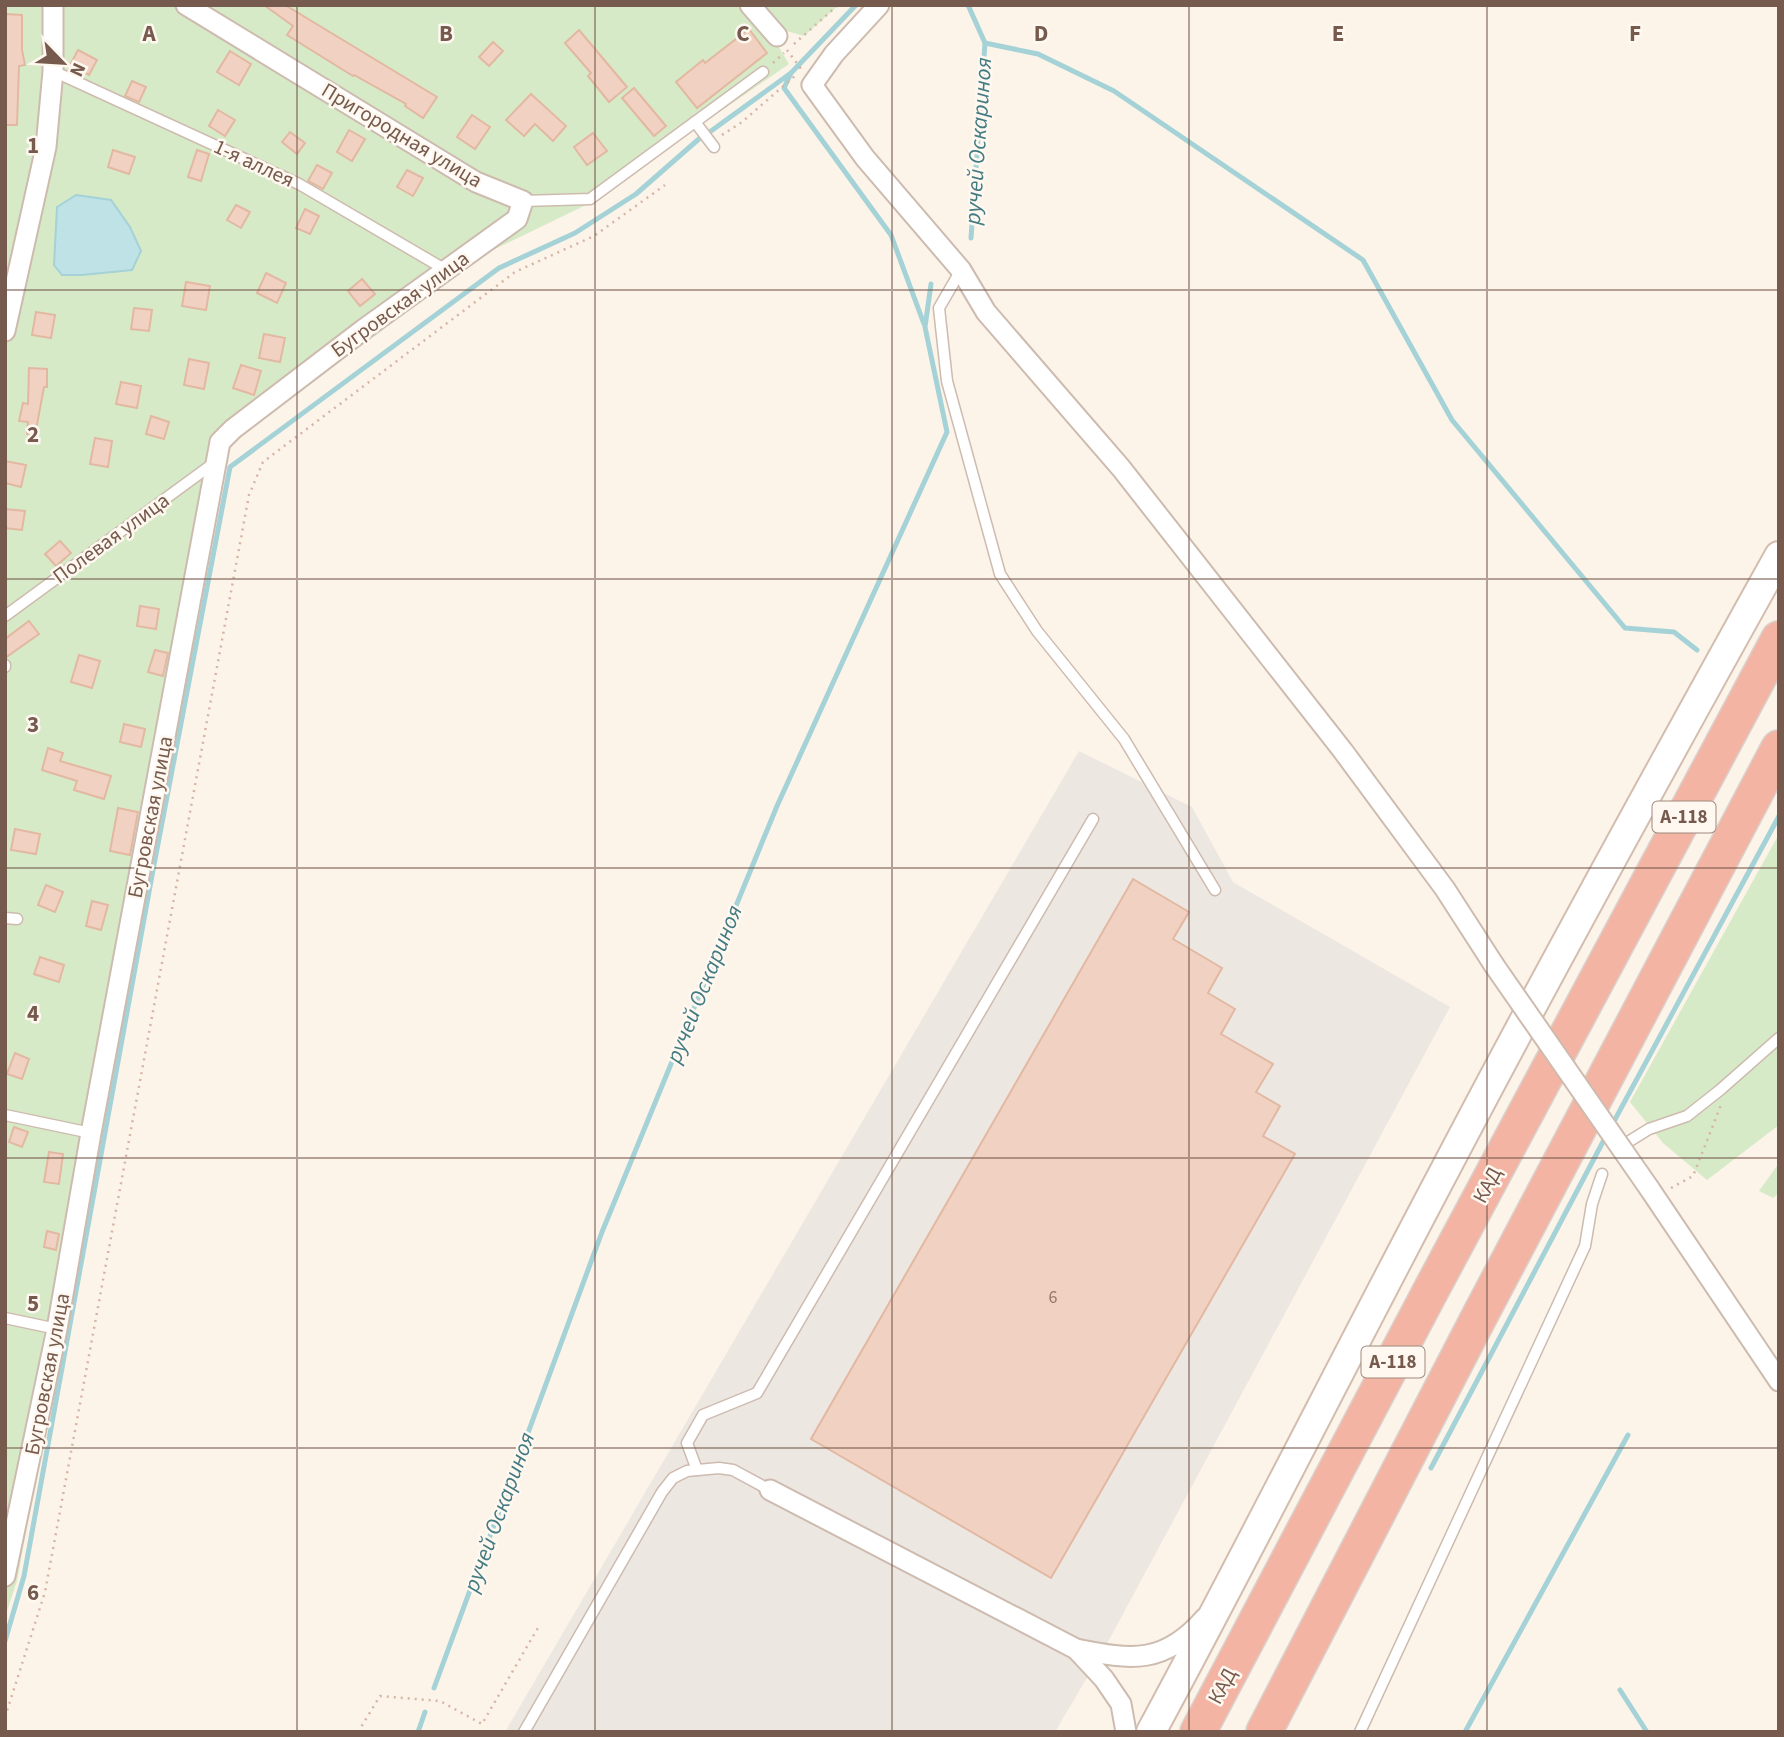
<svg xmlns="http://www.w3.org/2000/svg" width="1784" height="1737" viewBox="0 0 1784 1737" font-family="'Source Sans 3',sans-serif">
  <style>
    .industrial { fill: #ede7e2 }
    .green { fill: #d7eac7 }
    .water { fill: #bee2e6; stroke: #a4d2d7; stroke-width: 2 }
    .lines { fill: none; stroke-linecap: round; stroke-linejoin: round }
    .stream { stroke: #a4d2d7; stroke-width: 5 }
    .building { fill: #f1d2c2; stroke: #e3b8a2; stroke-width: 2 }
    .lane-casing { stroke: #cebbaf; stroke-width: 13 }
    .street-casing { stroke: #cebbaf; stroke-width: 23 }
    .secondary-casing { stroke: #d3bdaf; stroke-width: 32 }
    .highway-casing { stroke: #d9d1cd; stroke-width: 38 }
    .path { stroke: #d6b5a4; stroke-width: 2.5; stroke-dasharray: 2 5; stroke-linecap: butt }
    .lane { stroke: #fff; stroke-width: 10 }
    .street { stroke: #fff; stroke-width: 19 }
    .secondary { stroke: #fff; stroke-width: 28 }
    .highway { stroke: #f4b4a3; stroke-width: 35 }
    .street-bridge-casing { stroke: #cebbaf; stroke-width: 23; stroke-linecap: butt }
    .street-bridge { stroke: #fff; stroke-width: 19 }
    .grid { fill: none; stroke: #765a4d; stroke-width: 2; stroke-opacity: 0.55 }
    .labels { text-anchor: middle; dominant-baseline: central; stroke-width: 5; stroke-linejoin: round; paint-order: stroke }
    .number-label { font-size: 18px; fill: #95786a }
    .shield { fill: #fef8f0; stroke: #9f897e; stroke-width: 2 }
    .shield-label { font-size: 19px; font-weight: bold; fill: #765a4d }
    .street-label { font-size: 21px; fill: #765a4d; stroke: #fef8f0 }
    .water-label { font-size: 23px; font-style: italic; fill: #447b82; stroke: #fef8f0 }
    .grid-label { font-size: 23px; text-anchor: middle; font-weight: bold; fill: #765a4d; stroke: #fef8f0; stroke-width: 5; stroke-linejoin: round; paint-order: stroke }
  </style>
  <rect width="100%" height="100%" fill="#fcf4e9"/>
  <polygon class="industrial" points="1079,751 1192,807 1233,882 1450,1007 1109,1640 1055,1732 505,1732"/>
  <g class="green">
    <polygon points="5,5 839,5 804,36 783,30 774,39 789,64 584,206 489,252 225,446 17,1581 5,1617"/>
    <polygon points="1779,834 1779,1125 1707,1180 1663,1143 1630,1102"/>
    <polygon points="1779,1163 1779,1193 1773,1198 1759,1191"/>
  </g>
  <polygon class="water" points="76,195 111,200 130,227 141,251 132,270 82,275 62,275 54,265 57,207"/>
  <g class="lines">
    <g class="stream">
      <polyline points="968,5 985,43 971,238"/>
      <polyline points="985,43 1038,54 1114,91 1363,260 1452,420 1625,628 1674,632 1697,650"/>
      <polyline points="791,73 856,5"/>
      <polyline points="711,131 791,73 784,88 891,235 924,324"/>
      <polyline points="1612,1125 1779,816"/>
      <polyline points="1431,1468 1606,1136"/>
      <polyline points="5,1641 24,1576 153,870 230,467 499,268 575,233 636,194 700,138"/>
      <polyline points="434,1688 602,1232 777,806 947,432 925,327 931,284"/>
      <polyline points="1620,1690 1647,1732"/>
      <polyline points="418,1732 425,1712"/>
      <polyline points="1465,1732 1628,1435"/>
    </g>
  </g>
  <g class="building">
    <polygon points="264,5 285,5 437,97 423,118 405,106 406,104 354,75 353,76 287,35 293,26"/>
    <polygon points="5,14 22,15 22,50 25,65 19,66 17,125 5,125"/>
    <polygon points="749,29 767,53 697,108 676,82 703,60 705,63"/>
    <polygon points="579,30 627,87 609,102 588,76 591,73 565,43"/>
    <polygon points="493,42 503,51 489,66 479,57"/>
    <polygon points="78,50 97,60 89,75 70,65"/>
    <polygon points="230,51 251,64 239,85 217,72"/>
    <polygon points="132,81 146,87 139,102 125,96"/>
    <polygon points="634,88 666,126 654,136 622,98"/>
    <polygon points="531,94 566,126 553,141 535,124 524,136 506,120"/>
    <polygon points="218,110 235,120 225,136 209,126"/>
    <polygon points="472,115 490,127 475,149 457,137"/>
    <polygon points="349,130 365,139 352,161 337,152"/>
    <polygon points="290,132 305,143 297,154 282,142"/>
    <polygon points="593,133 607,151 587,165 574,147"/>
    <polygon points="113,150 135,157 129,174 108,167"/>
    <polygon points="197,150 209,154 201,181 188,177"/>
    <polygon points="317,165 332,173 323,189 308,181"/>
    <polygon points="407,170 423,178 413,196 397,187"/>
    <polygon points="236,205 250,212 241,228 227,220"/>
    <polygon points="305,209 319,216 310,234 296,228"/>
    <polygon points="266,273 286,283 277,303 257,293"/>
    <polygon points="362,279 375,294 360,306 348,291"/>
    <polygon points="186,282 210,286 206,310 182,306"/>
    <polygon points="134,308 152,310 149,331 131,329"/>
    <polygon points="36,312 55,315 51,338 32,335"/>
    <polygon points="264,334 285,338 280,362 259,358"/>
    <polygon points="189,359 209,363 204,389 184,385"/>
    <polygon points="241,365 261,371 254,395 233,388"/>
    <polygon points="29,368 47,369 47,387 44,387 35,435 27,434 28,422 19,421 23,403 28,404"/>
    <polygon points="121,382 141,386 137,408 116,404"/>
    <polygon points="151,416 169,422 164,439 146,434"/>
    <polygon points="95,438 112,441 108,467 90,464"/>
    <polygon points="5,461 26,465 21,487 5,483"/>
    <polygon points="5,509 25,511 22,530 5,528"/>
    <polygon points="60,541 71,553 56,566 45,554"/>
    <polygon points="140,606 159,609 156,629 137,626"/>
    <polygon points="29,621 39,634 5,658 5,639"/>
    <polygon points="155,650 168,653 163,676 148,672"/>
    <polygon points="79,655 100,661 92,688 71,682"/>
    <polygon points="124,724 145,729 141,747 120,742"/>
    <polygon points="48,748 63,753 60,761 111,776 104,799 74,790 77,781 42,770"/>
    <polygon points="118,808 138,812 130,855 110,851"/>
    <polygon points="15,829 40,834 36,854 11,850"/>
    <polygon points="1133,879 1189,912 1173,939 1222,968 1208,993 1235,1009 1221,1034 1273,1064 1256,1092 1280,1106 1263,1136 1295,1154 1051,1578 811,1439"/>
    <polygon points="46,885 63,892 55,912 38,905"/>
    <polygon points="92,901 108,905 101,930 86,926"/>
    <polygon points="40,957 64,965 59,982 34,974"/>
    <polygon points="15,1053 29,1059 22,1079 7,1074"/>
    <polygon points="14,1127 28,1132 22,1147 9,1142"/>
    <polygon points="49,1152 63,1154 59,1184 44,1182"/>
    <polygon points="47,1231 59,1234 56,1250 44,1247"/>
  </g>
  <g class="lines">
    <g class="lane-casing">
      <g id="lane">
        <polyline points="53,71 299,184 446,270"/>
        <polyline points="695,122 714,147"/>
        <polyline points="523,201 590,199 763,72"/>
        <polyline points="961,270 939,308 947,381 1000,574 1037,631 1124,739 1215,890"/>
        <polyline points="5,616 214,463"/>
        <polyline points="5,665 5,667"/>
        <polyline points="5,918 17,919"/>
        <polyline points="5,1115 91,1133"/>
        <polyline points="1628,1142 1649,1129 1687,1116 1720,1090 1779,1038"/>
        <polyline points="5,1318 57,1329"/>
        <polyline points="697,1470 687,1443 703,1415 757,1393 1093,819"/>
        <polyline points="524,1732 662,1492 673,1478 687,1471 719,1468 733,1470 770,1490"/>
        <polyline points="1360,1732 1585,1246 1592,1204 1602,1174"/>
      </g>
    </g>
    <g class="street-casing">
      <g id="street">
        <polyline points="750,5 777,36"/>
        <polyline points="879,5 834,54 812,85 865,158 961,270 986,312 1121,468 1343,751 1445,889 1494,965"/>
        <polyline points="5,331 46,147 53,71 53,5"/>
        <polyline points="1649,1188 1779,1381"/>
        <path d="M 770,1490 L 1076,1649 C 1132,1660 1164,1665 1205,1618"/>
        <polyline points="5,1576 57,1329 91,1133 220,442 233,429 364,329 517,219 523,201 476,182 186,5"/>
        <polyline points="1076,1649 1104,1679 1121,1704 1126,1732"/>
      </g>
    </g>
    <g class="secondary-casing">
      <path id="secondary" d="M 1151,1732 C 1252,1545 1347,1355 1446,1168 C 1554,962 1666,759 1779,556"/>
    </g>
    <g class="highway-casing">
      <g id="highway">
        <polyline points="1198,1732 1430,1292 1779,639"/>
        <polyline points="1264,1732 1478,1319 1779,748"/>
      </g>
    </g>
    <g class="path">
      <polyline points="794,44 838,5"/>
      <polyline points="787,50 802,70"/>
      <polyline points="773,63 784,53"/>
      <polyline points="722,135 742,122 796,75"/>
      <polyline points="1671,1188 1693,1176 1721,1105"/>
      <polyline points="5,1717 45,1592 249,495 263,462 515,272 594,236 665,185"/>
      <polyline points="358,1732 380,1696 440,1701 482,1724 539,1626"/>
    </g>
    <use href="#lane" class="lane"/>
    <use href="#street" class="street"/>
    <use href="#secondary" class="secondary"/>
    <use href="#highway" class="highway"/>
    <g class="street-bridge-casing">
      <polyline id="street-bridge" points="1494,965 1649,1188"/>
    </g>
    <use href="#street-bridge" class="street-bridge"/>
  </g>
  <path class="grid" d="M 297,5 L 297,1732M 595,5 L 595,1732M 892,5 L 892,1732M 1189,5 L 1189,1732M 1487,5 L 1487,1732M 5,290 L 1779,290M 5,579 L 1779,579M 5,868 L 1779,868M 5,1158 L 1779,1158M 5,1448 L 1779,1448"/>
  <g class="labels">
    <g class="number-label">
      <text x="1053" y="1297">6</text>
    </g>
    <g class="shield">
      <rect x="1652.5" y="801.5" width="63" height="31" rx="5"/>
      <rect x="1361.5" y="1346.5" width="63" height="31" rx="5"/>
    </g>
    <g class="shield-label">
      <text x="1684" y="817">А-118</text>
      <text x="1393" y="1362">А-118</text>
    </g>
    <g class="street-label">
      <text transform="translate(402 135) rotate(31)">Пригородная улица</text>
      <text transform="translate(254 163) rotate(25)">1-я аллея</text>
      <text transform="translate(400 304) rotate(-36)">Бугровская улица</text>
      <text transform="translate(111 538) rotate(-36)">Полевая улица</text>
      <text transform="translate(150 817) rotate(-79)">Бугровская улица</text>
      <text transform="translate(1487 1185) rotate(-62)">КАД</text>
      <text transform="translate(47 1374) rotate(-79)">Бугровская улица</text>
      <text transform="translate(1222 1686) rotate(-62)">КАД</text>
    </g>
    <g class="water-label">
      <text transform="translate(978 141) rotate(-86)">ручей Оскариноя</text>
      <text transform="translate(704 984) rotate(-68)">ручей Оскариноя</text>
      <text transform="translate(499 1512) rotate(-70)">ручей Оскариноя</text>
    </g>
  </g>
  <g class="grid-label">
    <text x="149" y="41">A</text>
    <text x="446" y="41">B</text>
    <text x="743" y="41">C</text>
    <text x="1041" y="41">D</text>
    <text x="1338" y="41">E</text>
    <text x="1635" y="41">F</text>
    <text x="33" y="153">1</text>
    <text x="33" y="442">2</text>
    <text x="33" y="732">3</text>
    <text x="33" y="1021">4</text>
    <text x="33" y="1311">5</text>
    <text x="33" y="1600">6</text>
  </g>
  <rect width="1784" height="1737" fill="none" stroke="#765a4d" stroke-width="14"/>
  <g transform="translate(63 63) rotate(115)" stroke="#fef8f0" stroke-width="5" paint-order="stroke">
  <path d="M0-5L12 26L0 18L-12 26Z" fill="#765a4d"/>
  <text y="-10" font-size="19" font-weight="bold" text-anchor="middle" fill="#765a4d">N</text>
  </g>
</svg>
